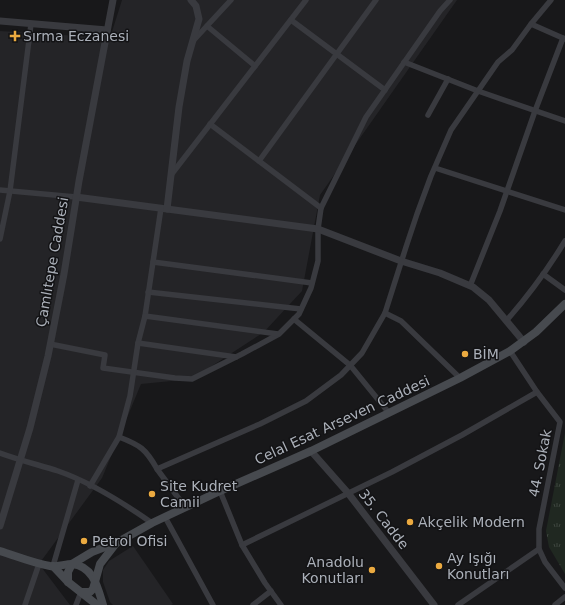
<svg xmlns="http://www.w3.org/2000/svg" width="565" height="605" viewBox="0 0 565 605" font-family="'DejaVu Sans',sans-serif">
  <style>
    .built { fill: #242427 }
    .park { fill: url(#park-tufts) }
    .lines { fill: none; stroke-linecap: round; stroke-linejoin: round }
    .minor { stroke: #393a3f; stroke-width: 5.5 }
    .tertiary { stroke: #393a3f; stroke-width: 7 }
    .secondary { stroke: #474a4f; stroke-width: 8 }
    .poi-dot { fill: #ebaa40; stroke: #131315; stroke-width: 1.5 }
    .labels { text-anchor: middle; dominant-baseline: central; stroke-width: 3; stroke-linejoin: round; paint-order: stroke }
    .poi-label { font-size: 14px; fill: #abb0b9; stroke: #131315; text-anchor: start }
    .street-label { font-size: 14px; fill: #abb0b9; stroke: #131315 }
  </style>
  <defs>
    <pattern id="park-tufts" width="24" height="20" patternUnits="userSpaceOnUse"><rect width="24" height="20" fill="#202821"/><path d="M3 7l-1-3M5 7V3M7 7l1-3M15 17l-1-3M17 17v-4M19 17l1-3" fill="none" stroke="#3e453f"/></pattern>
  </defs>
  <rect width="100%" height="100%" fill="#18181a"/>
  <g class="built">
    <polygon points="122,0 457,0 320,195 302,291 264,332 192,379 141,384 102,478 39,564 70,605 0,605 0,31 110,38"/>
    <polygon points="133,546 173,604 171,605 113,605 110,602 103,582 103,570 109,561"/>
  </g>
  <polygon class="park" points="565,433 565,574 549,547 546,531"/>
  <g class="lines">
    <g class="minor">
      <polyline points="291,20 385,90"/>
      <polyline points="531,24 565,39"/>
      <polyline points="207,26 255,66"/>
      <polyline points="193,41 231,0"/>
      <polyline points="404,62 478,91 565,121"/>
      <polyline points="428,115 448,79"/>
      <polyline points="210,124 321,208"/>
      <polyline points="259,161 376,0"/>
      <polyline points="435,168 565,210"/>
      <polyline points="171,175 306,0"/>
      <polyline points="0,190 76,197"/>
      <polyline points="0,239 10,191 31,24"/>
      <polyline points="153,262 312,283"/>
      <polyline points="543,274 565,290"/>
      <polyline points="470,286 500,211 535,111 563,38"/>
      <polyline points="148,292 301,309"/>
      <polyline points="385,313 401,321 460,378"/>
      <polyline points="145,316 161,208"/>
      <polyline points="294,319 350,365 389,413"/>
      <path d="M 507,320 C 528,296 548,269 565,241"/>
      <polyline points="50,344 105,355 103,368 175,378 192,379 242,354 279,334 299,314 311,288 318,261 318,229 321,208 366,117 440,11 450,0"/>
      <polyline points="510,351 537,392 560,422 539,529 539,549 545,562 565,588"/>
      <polyline points="236,357 138,343 145,316 278,334"/>
      <path d="M 119,437 C 140,445 146,449 157,469 L 260,424 L 306,401 L 341,375 L 362,353 L 385,313 L 406,247 L 417,214 L 431,176 L 451,130 L 498,62 L 512,50 L 531,24 L 551,0"/>
      <path d="M 0,453 C 19,460 39,465 58,471 C 90,482 125,504 152,523"/>
      <polyline points="157,469 185,507"/>
      <polyline points="90,486 119,437 130,396 138,343"/>
      <polyline points="220,491 242,545 265,583 281,605"/>
      <polyline points="165,517 213,605"/>
      <polyline points="242,545 392,472 462,435 537,392"/>
      <polyline points="53,566 78,480"/>
      <polyline points="25,605 39,564"/>
      <polyline points="76,605 81,592"/>
      <polyline points="253,605 271,591"/>
      <polyline points="458,605 539,549"/>
      <polyline points="555,605 565,597"/>
    </g>
    <g class="tertiary">
      <polyline points="0,21 107,30"/>
      <polyline points="76,197 318,229 401,261 440,273 473,287 489,300 524,342"/>
      <polyline points="167,209 179,107 187,61 199,19 196,6 191,0"/>
      <polyline points="311,451 348,493 434,605"/>
      <polyline points="0,526 30,428 48,356 64,274 79,181 113,0"/>
    </g>
    <g class="secondary">
      <path d="M 0,551 C 16,556 33,563 50,566 C 57,567 65,564 72,564 C 94,566 98,589 103,605"/>
      <polyline points="53,566 68,582 97,605"/>
      <polyline points="68,582 68,572 72,564 92,552 118,542 152,523 220,491 311,451 460,378 510,351 536,332 565,304"/>
      <polyline points="81,592 90,592 93,589 100,564 117,542"/>
    </g>
  </g>
  <g class="poi-dot">
    <path d="M13 30h4v4h4v4h-4v4h-4v-4h-4v-4h4z"/>
    <circle cx="465" cy="354" r="4"/>
    <circle cx="152" cy="494" r="4"/>
    <circle cx="410" cy="522" r="4"/>
    <circle cx="84" cy="541" r="4"/>
    <circle cx="439" cy="566" r="4"/>
    <circle cx="372" cy="570" r="4"/>
  </g>
  <g class="labels">
    <g class="poi-label">
      <text x="23" y="36">Sırma Eczanesi</text>
      <text x="473" y="354">BİM</text>
      <text x="160" y="486">Site Kudret<tspan x="160" dy="16">Camii</tspan></text>
      <text x="418" y="522">Akçelik Modern</text>
      <text x="92" y="541">Petrol Ofisi</text>
      <text x="447" y="558">Ay Işığı<tspan x="447" dy="16">Konutları</tspan></text>
      <text x="364" y="562" text-anchor="end">Anadolu<tspan x="364" dy="16">Konutları</tspan></text>
    </g>
    <g class="street-label">
      <text transform="translate(52 262) rotate(-80)">Çamlıtepe Caddesi</text>
      <text transform="translate(342 420) rotate(-25)">Celal Esat Arseven Caddesi</text>
      <text transform="translate(540 463) rotate(-79)">44. Sokak</text>
      <text transform="translate(384 519) rotate(52)">35. Cadde</text>
    </g>
  </g>
</svg>
